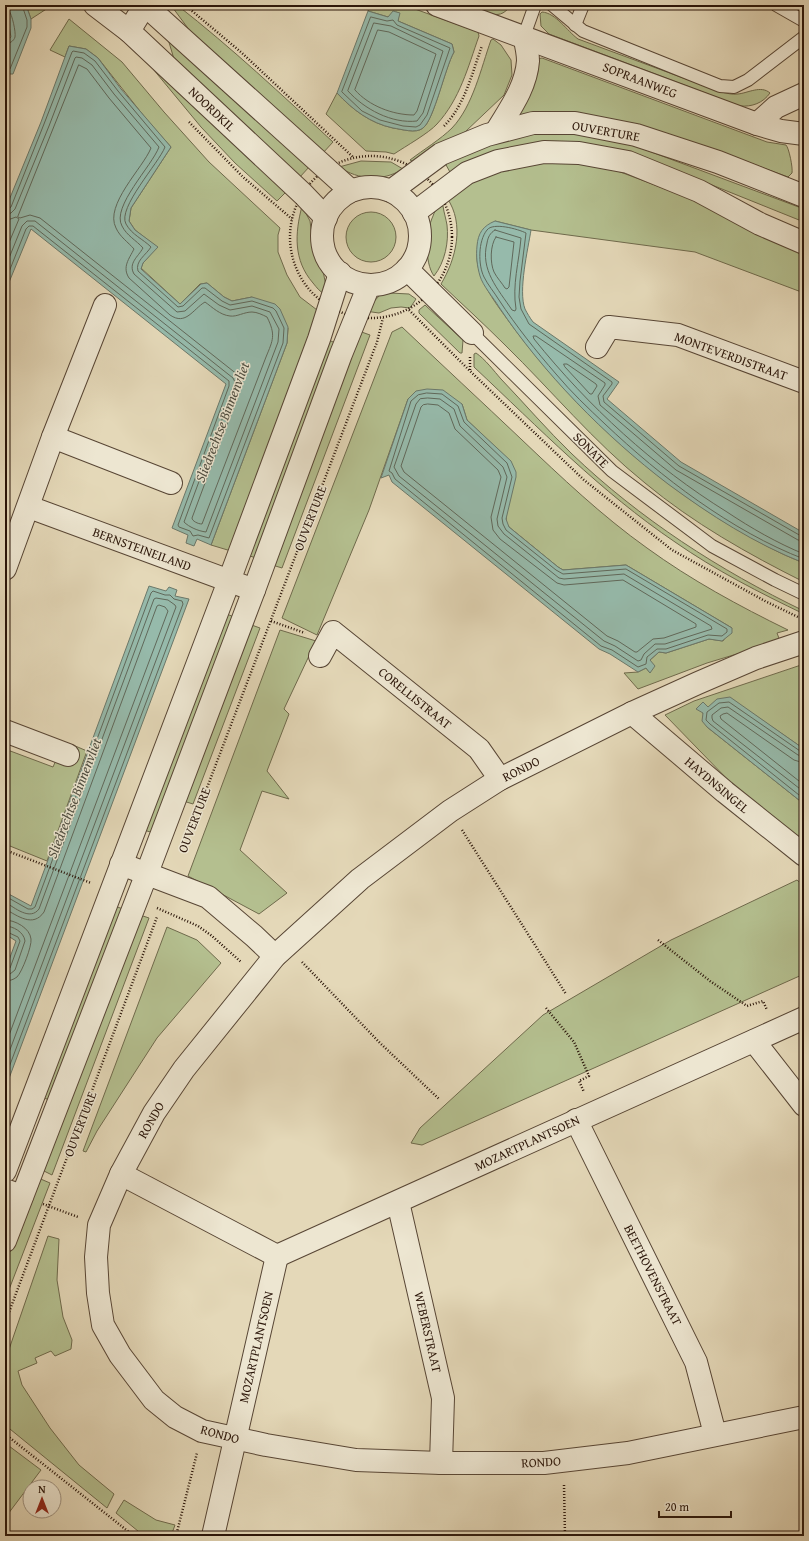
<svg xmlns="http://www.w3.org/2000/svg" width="809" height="1541" viewBox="0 0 809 1541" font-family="'Gentium Book Plus',serif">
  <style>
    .green { fill: #b4bf8f; stroke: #6f6a4c }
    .water { fill: #96baab; stroke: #6b786a }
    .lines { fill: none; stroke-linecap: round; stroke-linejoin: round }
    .shore { stroke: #60685a; stroke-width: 1 }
    .service-casing { stroke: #584635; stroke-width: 14 }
    .minor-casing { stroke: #584635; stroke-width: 24 }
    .tertiary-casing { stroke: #584635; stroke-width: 24 }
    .path { stroke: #2a1509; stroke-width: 2.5; stroke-dasharray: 1 2; stroke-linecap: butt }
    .service { stroke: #ede6d1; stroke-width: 12 }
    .minor { stroke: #ede6d1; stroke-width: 22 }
    .tertiary { stroke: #ede6d1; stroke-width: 22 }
    .labels { text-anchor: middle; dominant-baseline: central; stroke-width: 3; stroke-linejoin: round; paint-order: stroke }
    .street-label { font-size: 13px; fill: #2a1509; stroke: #ede6d1 }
    .water-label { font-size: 14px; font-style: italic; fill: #504f42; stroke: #ede6d1 }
  </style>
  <rect width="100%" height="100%" fill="#e4d8b8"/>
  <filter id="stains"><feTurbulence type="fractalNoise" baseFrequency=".005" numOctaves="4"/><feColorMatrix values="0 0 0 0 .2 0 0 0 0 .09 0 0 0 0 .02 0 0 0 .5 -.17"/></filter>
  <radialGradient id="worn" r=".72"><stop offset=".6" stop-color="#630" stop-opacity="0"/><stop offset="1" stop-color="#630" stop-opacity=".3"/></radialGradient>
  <g class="green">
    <polygon points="26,5 50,5 51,6 31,19"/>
    <path d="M 173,5 L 177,5 C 232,48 282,95 333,142 L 322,154 L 190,31 L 173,8 Z"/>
    <path d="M 370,5 L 404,5 L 478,32 L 479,36 C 468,67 460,99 437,124 C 429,133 406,146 394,154 L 386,152 L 366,151 L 326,114 L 337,93 C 353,110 370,123 393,128 C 401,129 416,134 423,128 C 434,120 445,67 454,52 L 452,44 L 398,21 L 399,13 L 396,12 L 388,17 L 368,11 Z"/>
    <path d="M 464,5 L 511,5 C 506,12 501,16 492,14 L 492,15 Z"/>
    <path d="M 542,12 C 556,13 567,31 578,39 L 721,92 C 727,93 732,95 738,94 C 748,93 761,85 770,93 C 763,103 752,107 740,106 L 549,34 L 541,26 L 540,14 Z"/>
    <polygon points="69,19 122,62 164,112 209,162 280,228 278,235 278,252 287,275 300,297 321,313 231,551 211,545 287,343 288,328 252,297 232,301 224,297 207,283 200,284 180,304 141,268 143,263 157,247 135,230 129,221 131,208 171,147 147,120 98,58 86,49 69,46 65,57 50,50"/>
    <polygon points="168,39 310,166 299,178 174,59"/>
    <path d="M 493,39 L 501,45 L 511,60 L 512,75 L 504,95 L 465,132 L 414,162 L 410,160 C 423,150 441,139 452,128 C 473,106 481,68 491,40 Z"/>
    <path d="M 542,58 L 767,142 L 786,145 C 789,148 793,168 792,173 L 788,177 L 717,151 L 522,117 L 519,113 L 537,59 Z"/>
    <polygon points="155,67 288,190 277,201 235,163 201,127 153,69"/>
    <polygon points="568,131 614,138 804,209 804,222 697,179 613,151 451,174 445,163 474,148 537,132"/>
    <path d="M 361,161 L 391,162 L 403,169 C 382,182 359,180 339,167 Z"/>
    <path d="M 536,162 L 571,162 L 615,170 L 700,202 L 804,252 L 804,293 L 695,252 L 531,230 L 495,221 C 491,227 477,247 477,252 C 475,279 498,306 513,327 C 570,403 640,469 721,520 C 748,536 775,552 804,563 L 804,582 C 748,554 693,523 645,483 C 593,441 552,391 505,345 C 484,324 462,304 441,284 C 456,259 465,224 447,198 L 488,174 Z"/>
    <path d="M 440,205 L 443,206 C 444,213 446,219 447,225 C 449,242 445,262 434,276 C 424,262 426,231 433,216 C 434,212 437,209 440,205 Z"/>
    <path d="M 302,206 L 310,221 L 313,245 L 323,271 L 326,286 L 326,295 C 320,292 317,288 313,283 C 293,260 295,233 302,206 Z"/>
    <circle cx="371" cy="237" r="25"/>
    <polygon points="390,293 409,294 416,299 410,308 401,307 391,308 379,313 365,311 380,295"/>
    <polygon points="425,305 463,340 462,353 460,353 419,313 419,310"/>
    <path d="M 402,327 C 442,365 482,402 521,439 C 561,477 602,516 647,548 C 691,580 739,606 788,630 L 777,633 L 780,641 L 707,663 L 638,689 L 624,673 L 638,672 L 646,668 L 650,673 L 650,660 L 659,652 L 666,653 L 709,639 L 723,641 L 732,628 L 626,565 L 563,570 L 558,567 L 509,527 L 506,523 L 510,461 L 467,420 L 462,404 L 408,399 L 369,510 L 317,635 L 282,618 L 392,332 Z"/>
    <polygon points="356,330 370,335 282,568 269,564"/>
    <polygon points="326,339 338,344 256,558 244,554"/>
    <path d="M 476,353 C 485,359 494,371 501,379 C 525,404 547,430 572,454 C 640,519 719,570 804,611 L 804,614 C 760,593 715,570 675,542 C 601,492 539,428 474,367 L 474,354 Z"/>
    <polygon points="222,612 234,617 154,833 140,829"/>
    <polygon points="246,623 260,628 193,804 180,800"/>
    <polygon points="280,630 316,641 284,709 289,714 267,771 289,799 262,791 240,850 287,893 259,914 188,876"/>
    <polygon points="804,664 804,749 730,698 703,713 707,727 804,804 804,842 732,784 665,715 694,701"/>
    <polygon points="73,745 87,751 47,861 5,844 5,749 53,767 57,758"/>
    <polygon points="797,880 804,886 804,974 422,1145 411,1143 420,1128 543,1015 671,940"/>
    <polygon points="112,905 123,909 51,1100 39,1097"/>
    <polygon points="137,914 149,918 52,1175 40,1169"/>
    <polygon points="167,927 197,940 221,963 157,1038 97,1131 86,1152 83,1151"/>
    <polygon points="36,1177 50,1183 5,1300 5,1260"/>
    <polygon points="48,1236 59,1239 57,1280 63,1317 72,1340 71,1349 55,1356 51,1351 35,1358 37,1363 18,1371 22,1385 50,1428 79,1465 114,1494 107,1508 5,1425 5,1361"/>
    <polygon points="5,1443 41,1470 5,1518"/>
    <polygon points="124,1500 156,1520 175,1525 171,1536 144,1536 116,1513"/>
  </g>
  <g class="water">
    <polygon points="5,5 26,5 31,19 31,28 13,74 8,74 5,77 5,42 11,37 7,15 5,13"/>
    <path d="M 368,11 L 388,17 L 393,11 L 400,13 L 398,21 L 452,44 L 454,52 C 445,68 434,120 423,128 C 416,134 401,129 393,128 C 370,123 353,110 337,93 Z"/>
    <polygon points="69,46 86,49 98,58 121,89 171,147 131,208 129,221 135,230 158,247 143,263 141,269 180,304 201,284 207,283 224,297 232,301 252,297 275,304 280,309 288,327 287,343 211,545 197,539 194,546 186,543 188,535 172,528 226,384 31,229 5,292 5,210 41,122"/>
    <path d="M 495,221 L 531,230 C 528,249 518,291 525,309 C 527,313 530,318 533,322 L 619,382 L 607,399 L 681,462 L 804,533 L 804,563 C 755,544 710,515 668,484 C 605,436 543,373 499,307 C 493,297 483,286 480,276 C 477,266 476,256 477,246 C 478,233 483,226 495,221 Z"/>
    <polygon points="427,389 443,390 462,404 467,420 511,461 516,472 516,477 506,519 509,527 558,567 563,570 626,565 732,628 732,633 722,641 709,639 666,653 659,652 650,660 655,666 650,673 646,668 638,672 610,654 599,649 392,482 389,475 381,478 408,399 416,391"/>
    <polygon points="149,586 166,591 169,587 177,590 175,596 189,599 5,1089 5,971 16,941 5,934 5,892 31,906"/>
    <polygon points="730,697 804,749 804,804 707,727 702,721 703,713 696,709 703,702 708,707 717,699"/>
  </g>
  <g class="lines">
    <g class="shore">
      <path d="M 5,10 L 9,11 C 12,14 16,32 15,37 C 14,41 9,44 5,44"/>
      <polygon points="371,17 387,21 393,20 397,25 450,48 427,115 420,125 416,127 403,126 380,120 362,111 342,92"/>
      <path d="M 374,23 L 391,26 L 443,51 L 423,113 L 417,121 C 392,124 364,109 348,91 Z"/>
      <path d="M 378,30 L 389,32 L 436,54 L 417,111 L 414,115 C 393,115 369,106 355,90 Z"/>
      <path d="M 79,65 L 87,69 L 109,98 L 151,148 C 143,168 104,205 116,228 C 120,237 128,242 134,249 C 129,259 122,267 129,278 L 170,315 C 186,326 193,309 205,302 C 212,307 220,315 230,316 C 237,317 244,312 252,312 C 257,312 263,315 267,317 C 276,335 273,340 266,357 L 202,524 C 198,524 192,521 192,518 L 240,389 L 241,383 L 238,375 L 40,218 L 30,215 L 20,218 L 18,217 Z"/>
      <polyline points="5,72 10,69 27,27 27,20 22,5"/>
      <path d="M 5,210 L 8,209 L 11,207 L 44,124 L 72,52 L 73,51 L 84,53 L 95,61 L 118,91 L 165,147 C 159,163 117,208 126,224 C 132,235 143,239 151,247 C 146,255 135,261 138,271 L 178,307 L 183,306 L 202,288 L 205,288 L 222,301 L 230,305 L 252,301 L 273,308 L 276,311 L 284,328 L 283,343 L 209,538 L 198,535 L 193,536 L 190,531 L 179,527 L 178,525 L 229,386 L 229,381 L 33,226 L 29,226 L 26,229 L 5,282"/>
      <path d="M 5,215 L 11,213 L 15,209 L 49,126 L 75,58 L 76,57 L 82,58 L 92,65 L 114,94 L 159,147 C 152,166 111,207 122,226 C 127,236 136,240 143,248 C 138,257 128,263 134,274 L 177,312 L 185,311 L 204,294 L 219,305 L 230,310 L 252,306 L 270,312 L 279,329 L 278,342 L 206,532 C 198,531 189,527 184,522 L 234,387 L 235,382 L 233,378 L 35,221 L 27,221 L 22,226 L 5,268"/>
      <polyline points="5,221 16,217 19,219 5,252"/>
      <path d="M 495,230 L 521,238 C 519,262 512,285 516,309 L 515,311 L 512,310 C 498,289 480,270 487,243 C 488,237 490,233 495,230 Z"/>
      <path d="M 496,237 L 514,242 L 509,287 L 507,289 L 505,288 C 502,283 497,278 494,272 C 490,263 490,245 496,237 Z"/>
      <polygon points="564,364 567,364 596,384 597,386 592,394 590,394 565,367"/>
      <polygon points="427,393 442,394 458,406 464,422 507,463 512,477 502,518 503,524 506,530 556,570 563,574 626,569 727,629 727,632 722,636 708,635 666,649 657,649 647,657 646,664 638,667 612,650 601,646 395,479 392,473 389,471 411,401 418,395"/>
      <polygon points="428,398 440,399 454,409 460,426 503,467 507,477 497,519 498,526 504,534 559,578 564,579 624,574 711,626 712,629 665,644 655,644 644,654 641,660 638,661 615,646 604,641 399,476 394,467 416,404 420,399"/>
      <polygon points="428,404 438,405 449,413 455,429 498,470 501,477 491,517 493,530 500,539 557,583 564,585 623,580 696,624 696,627 664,638 653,639 637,652 635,652 618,641 607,636 404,472 401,466 421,407 423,405"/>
      <path d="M 804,536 L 801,536 L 679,466 L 604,402 L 603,396 L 612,384 L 612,382 L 529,324 L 521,309 L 519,297 L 520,281 L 526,233 C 518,229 493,222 487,230 C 478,241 478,265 484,277 C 488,285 494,292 499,300 C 516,326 536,351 556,374 C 571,392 588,408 605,424 C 661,477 731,531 804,559"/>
      <path d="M 804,541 L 798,540 L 676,470 L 600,405 L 598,396 L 605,385 L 605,383 L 536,336 L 533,336 L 534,339 C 589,407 653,466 727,512 C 751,528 777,543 804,554"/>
      <polyline points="804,752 800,751 729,702 719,703 707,712 706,720 710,724 804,799"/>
      <polyline points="804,757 798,755 728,707 721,708 712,715 712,718 713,721 804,792"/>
      <polyline points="804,763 794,760 727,713 723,714 720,716 721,719 804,785"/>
      <polyline points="5,896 28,909 32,909 35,907 151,593 153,591 165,595 170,595 174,599 182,601 183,604 5,1078"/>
      <path d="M 5,902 C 15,908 30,921 39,909 L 154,599 L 156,598 L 168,600 L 175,605 L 176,607 L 5,1063"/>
      <path d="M 5,909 C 18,916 33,928 44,912 L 157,606 L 159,605 L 165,607 L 168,611 L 5,1046"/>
      <path d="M 5,920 C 15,920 30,928 31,939 C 32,946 22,972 17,977 C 13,980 9,981 5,981"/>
      <path d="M 5,926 C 13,926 24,932 25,941 L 15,970 L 10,974 L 5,975"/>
      <polyline points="5,931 18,937 20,941 10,968 5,970"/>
    </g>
    <g class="service-casing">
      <g id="service">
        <polyline points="552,5 583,31 720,86 734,87 748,80 804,37"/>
        <polyline points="776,5 804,21"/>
        <polyline points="575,25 583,5"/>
        <polyline points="524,36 535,5"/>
        <polyline points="472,333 612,471 712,546 775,580 804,594"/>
      </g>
    </g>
    <g class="minor-casing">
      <g id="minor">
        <polyline points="437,5 757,124 781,131 804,134"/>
        <polyline points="129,31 145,5"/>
        <polyline points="757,124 776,107 804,94"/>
        <path d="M 496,132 C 509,110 526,88 528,61 C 528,53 526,44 524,36"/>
        <polyline points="407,269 472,333"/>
        <polyline points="597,347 609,327 678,335 804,382"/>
        <polyline points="53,437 171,483"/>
        <polyline points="29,507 254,590"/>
        <polyline points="5,569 53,437 105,305"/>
        <polyline points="804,642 756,658 698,683 632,713 500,779 450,811 360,879 275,956 184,1069 154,1113 121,1174 99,1225 96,1257 98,1293 103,1325 120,1355 154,1400 175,1417 202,1431 266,1445 356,1460 441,1463 544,1463 628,1453 804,1417"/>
        <polyline points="320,656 333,632 479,749 500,779"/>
        <polyline points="632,713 725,792 804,855"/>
        <polyline points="5,731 68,755"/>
        <polyline points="121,864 208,897 254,936 275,956"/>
        <polyline points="754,1041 804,1105"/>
        <polyline points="576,1120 696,1362 715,1434"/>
        <polyline points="121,1174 277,1256"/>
        <polyline points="5,1190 22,1196"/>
        <polyline points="398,1202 443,1398 441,1463"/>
        <polyline points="277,1256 804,1018"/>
        <polyline points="213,1536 277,1256"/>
      </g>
    </g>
    <g class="tertiary-casing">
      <g id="tertiary">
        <polyline points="95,5 129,31 303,194 326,218"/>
        <polyline points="145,5 351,191"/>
        <circle cx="371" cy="236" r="49"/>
        <polyline points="391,191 441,154 487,135 533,123 575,123 636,135 718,162 804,196"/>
        <polyline points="414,213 467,173 498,161 544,152 579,153 628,162 699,191 760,224 804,243"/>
        <polyline points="5,1171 229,581 319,339 340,273"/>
        <polyline points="5,1241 147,873 254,590 341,354 369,285"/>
      </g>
    </g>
    <g class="path">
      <polyline points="185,5 242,53 354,158"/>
      <polyline points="189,122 243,177 292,219"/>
      <path d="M 444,126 C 465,105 472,73 482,46"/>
      <circle cx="371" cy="237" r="81"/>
      <polyline points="409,310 470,371 584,480 672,550 765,601 802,619"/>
      <polyline points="470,370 470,357"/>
      <polyline points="271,621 305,633"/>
      <polyline points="205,793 377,342 383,318"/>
      <polyline points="462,830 566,994"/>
      <polyline points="5,850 91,883"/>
      <polyline points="157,908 198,926 212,936 241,962"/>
      <polyline points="658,940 710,981 747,1006 763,1001 767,1010"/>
      <polyline points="302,962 379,1042 439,1099"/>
      <polyline points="546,1008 574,1042 589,1076 579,1081 584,1092"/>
      <polyline points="43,1204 78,1217"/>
      <polyline points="5,1323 157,917"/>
      <polyline points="5,1434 134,1536"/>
      <polyline points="564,1485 565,1536"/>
      <polyline points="176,1536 197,1453"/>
    </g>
    <use href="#service" class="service"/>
    <use href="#minor" class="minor"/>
    <use href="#tertiary" class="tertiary"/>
  </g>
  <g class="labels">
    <g class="street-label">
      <text transform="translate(640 80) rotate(21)">SOPRAANWEG</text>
      <text transform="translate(212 109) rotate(43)">NOORDKIL</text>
      <text transform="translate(606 131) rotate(10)">OUVERTURE</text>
      <text transform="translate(731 356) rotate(20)">MONTEVERDISTRAAT</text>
      <text transform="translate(591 450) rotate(45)">SONATE</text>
      <text transform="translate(310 518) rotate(-69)">OUVERTURE</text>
      <text transform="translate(142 549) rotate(20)">BERNSTEINEILAND</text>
      <text transform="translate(415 698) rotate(39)">CORELLISTRAAT</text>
      <text transform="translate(521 769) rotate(-27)">RONDO</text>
      <text transform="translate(717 785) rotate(40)">HAYDNSINGEL</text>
      <text transform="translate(194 820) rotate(-69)">OUVERTURE</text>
      <text transform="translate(151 1120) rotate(-60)">RONDO</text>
      <text transform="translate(80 1124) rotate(-69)">OUVERTURE</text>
      <text transform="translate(527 1143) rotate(-25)">MOZARTPLANTSOEN</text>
      <text transform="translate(653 1275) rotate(63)">BEETHOVENSTRAAT</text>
      <text transform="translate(428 1332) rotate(77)">WEBERSTRAAT</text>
      <text transform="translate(256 1347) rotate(-77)">MOZARTPLANTSOEN</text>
      <text transform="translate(220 1434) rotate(15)">RONDO</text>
      <text transform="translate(541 1462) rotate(-3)">RONDO</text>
    </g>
    <g class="water-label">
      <text transform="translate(222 422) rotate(-69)">Sliedrechtse Binnenvliet</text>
      <text transform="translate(74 798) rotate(-69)">Sliedrechtse Binnenvliet</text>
    </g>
  </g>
  <rect width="809" height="1541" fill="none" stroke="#e4d8b8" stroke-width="20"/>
  <rect x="6" y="6" width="797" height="1529" fill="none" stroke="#2a1509" stroke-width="2"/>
  <rect x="10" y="10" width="789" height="1521" fill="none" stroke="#2a1509"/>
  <g transform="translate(42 1499)"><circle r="19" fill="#ede6d1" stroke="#9f9281"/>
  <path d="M0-3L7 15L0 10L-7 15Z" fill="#8f2418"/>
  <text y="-6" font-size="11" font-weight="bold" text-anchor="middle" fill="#2a1509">N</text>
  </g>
  <path d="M659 1511v6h72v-6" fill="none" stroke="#2a1509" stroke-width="2"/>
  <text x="665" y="1511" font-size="12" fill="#2a1509" stroke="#ede6d1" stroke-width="3" paint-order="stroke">20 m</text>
  <rect width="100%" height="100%" filter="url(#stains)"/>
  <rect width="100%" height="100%" fill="url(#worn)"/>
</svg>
